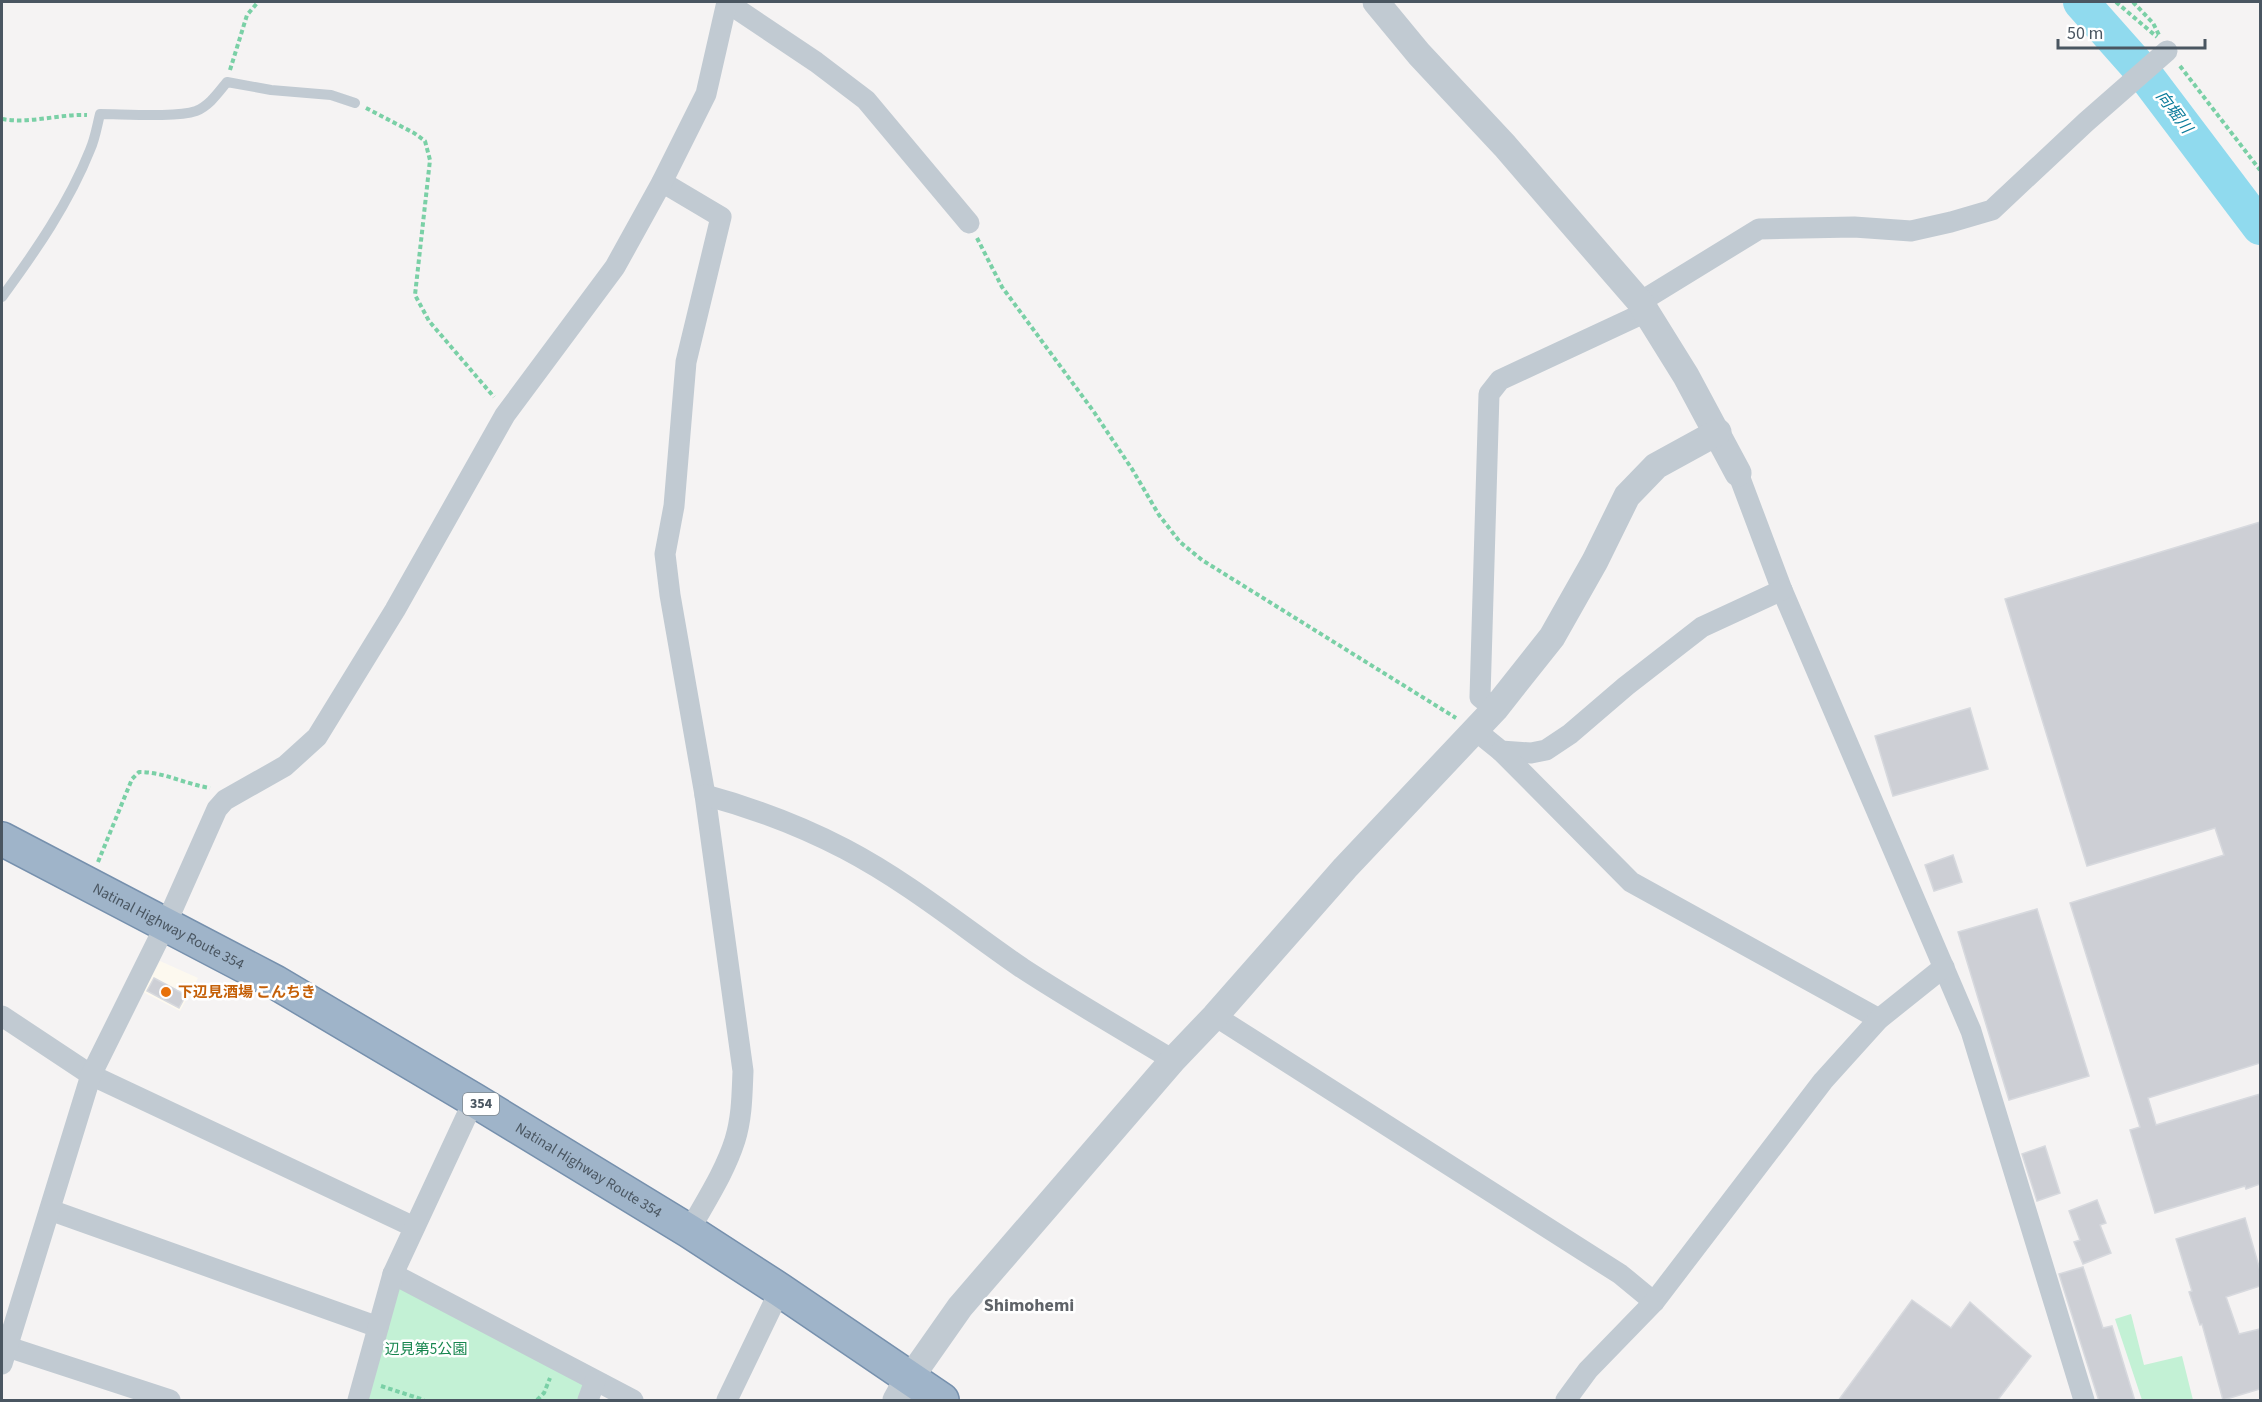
<svg xmlns="http://www.w3.org/2000/svg" width="2262" height="1402" viewBox="0 0 2262 1402" font-family="'Source Sans 3','Noto Sans JP',sans-serif">
  <style>
    .commercial { fill: #fdf9ef }
    .green { fill: #c3f1d5 }
    .lines { fill: none; stroke-linecap: round; stroke-linejoin: round }
    .river { stroke: #90daee; stroke-width: 36 }
    .building { fill: #cdcfd5; stroke: #d7d9de; stroke-width: 1.5 }
    .trunk-casing { stroke: #7690ad; stroke-width: 36 }
    .path { stroke: #7ad0a6; stroke-width: 4; stroke-dasharray: 4.5 3; stroke-linecap: butt }
    .service { stroke: #c1cad2; stroke-width: 10 }
    .minor { stroke: #c1cad2; stroke-width: 21 }
    .tertiary { stroke: #c1cad2; stroke-width: 27 }
    .trunk { stroke: #9fb4c9; stroke-width: 33 }
    .food-dot { fill: #e8710a; stroke: #fff; stroke-width: 2 }
    .labels { text-anchor: middle; dominant-baseline: central; stroke-width: 5; stroke-linejoin: round; paint-order: stroke }
    .shield { fill: #fff; stroke: #808990; stroke-width: 1.5 }
    .shield-label { font-size: 14px; font-weight: bold; fill: #4a5661 }
    .street-label { font-size: 15px; fill: #4a5661; stroke: #fff }
    .food-label { font-size: 15px; font-weight: bold; fill: #c56008; stroke: #fff; text-anchor: start }
    .park-label { font-size: 15px; fill: #17864f; stroke: #fff }
    .water-label { font-size: 16px; font-style: italic; fill: #0c7c9b; stroke: #fff }
    .quarter-label { font-size: 18px; font-weight: bold; fill: #5f6368; stroke: #fff }
  </style>
  <rect width="100%" height="100%" fill="#f5f3f3"/>
  <polygon class="commercial" points="160,961 198,978 180,1011 143,992"/>
  <g class="green">
    <polygon points="393,1274 595,1381 588,1400 358,1400"/>
    <polygon points="2131,1314 2144,1365 2182,1356 2193,1400 2142,1400 2115,1319"/>
  </g>
  <g class="lines">
    <polyline class="river" points="2081,2 2143,72 2260,227"/>
  </g>
  <g class="building">
    <polygon points="2260,522 2260,1063 2148,1098 2156,1125 2260,1094 2260,1184 2246,1189 2245,1186 2155,1213 2130,1130 2140,1127 2070,903 2224,855 2215,828 2087,866 2005,599"/>
    <polygon points="1970,708 1988,769 1893,796 1875,736"/>
    <polygon points="1953,855 1962,882 1934,891 1925,865"/>
    <polygon points="2037,909 2089,1076 2009,1100 1958,932"/>
    <polygon points="154,978 186,995 179,1008 147,991"/>
    <polygon points="2045,1146 2060,1193 2037,1201 2022,1154"/>
    <polygon points="2097,1200 2106,1223 2100,1225 2111,1253 2083,1264 2074,1242 2080,1240 2069,1211"/>
    <polygon points="2245,1218 2260,1270 2260,1286 2226,1297 2239,1334 2260,1329 2260,1389 2223,1400 2202,1324 2200,1325 2189,1292 2192,1291 2176,1239"/>
    <polygon points="2083,1267 2103,1328 2112,1326 2135,1401 2099,1401 2059,1274"/>
    <polygon points="1912,1300 1951,1328 1970,1302 2031,1356 1997,1401 1838,1401"/>
  </g>
  <g class="lines">
    <g class="trunk-casing">
      <g id="trunk">
        <path id="s1" d="M 2,839 L 275,982 L 474,1100 L 689,1231 L 780,1290 L 942,1400"/>
      </g>
    </g>
    <g class="path">
      <polyline points="2116,2 2157,37"/>
      <polyline points="2133,2 2153,23 2159,35"/>
      <polyline points="2180,66 2260,170"/>
      <polyline points="230,70 247,15 258,2"/>
      <polyline points="366,108 414,133 425,141 430,160 415,295 429,321 494,397"/>
      <path d="M 2,119 C 30,124 59,114 87,115"/>
      <polyline points="977,238 1002,287 1094,412 1132,469 1159,515 1180,542 1202,560 1456,718"/>
      <path d="M 98,862 L 132,779 L 139,772 C 164,772 185,784 210,788"/>
      <polyline points="381,1386 424,1400"/>
      <polyline points="537,1400 544,1393 550,1378"/>
    </g>
    <path class="service" d="M 2,297 C 35,252 69,203 90,150 C 95,139 97,126 100,114 C 123,114 176,118 196,111 C 209,106 218,93 227,82 L 271,90 L 331,95 L 355,103"/>
    <g class="minor">
      <polyline points="728,3 816,62 866,100 969,223"/>
      <path d="M 662,182 L 721,217 L 686,362 L 674,506 L 665,554 L 670,595 L 705,795 L 743,1071 C 742,1095 742,1117 735,1140 C 725,1172 705,1202 689,1231"/>
      <polyline points="1640,302 1759,229 1854,227 1911,231 1951,222 1992,210 2086,122 2167,51"/>
      <polyline points="1738,473 1782,590 1971,1031 2084,1400"/>
      <polyline points="1495,709 1480,697 1489,394 1500,380 1646,312"/>
      <polyline points="1475,730 1501,751 1531,753 1546,750 1570,734 1626,686 1702,627 1782,590"/>
      <polyline points="1501,751 1631,882 1879,1019"/>
      <path d="M 705,795 C 753,808 801,826 845,849 C 908,882 964,928 1022,968 C 1071,1000 1123,1030 1173,1060"/>
      <polyline points="2,1016 91,1075 414,1227"/>
      <polyline points="1215,1016 1620,1274 1654,1302"/>
      <polyline points="50,1210 378,1327"/>
      <polyline points="393,1274 633,1400"/>
      <polyline points="2,1345 170,1400"/>
      <polyline points="2,1364 91,1075 165,926 217,809 225,800 285,766 317,737 395,610 505,415 615,267 662,182 706,94 727,2"/>
      <polyline points="358,1400 393,1274 474,1100"/>
      <polyline points="588,1400 595,1381"/>
      <polyline points="727,1400 780,1290"/>
      <polyline points="1566,1400 1588,1370 1654,1302 1823,1081 1879,1019 1944,967"/>
    </g>
    <g class="tertiary">
      <polyline points="1376,2 1419,54 1505,146 1640,302 1686,376 1738,473"/>
      <polyline points="896,1400 901,1391 960,1307 1173,1060 1215,1016 1345,868 1495,709 1552,637 1595,561 1627,496 1656,466 1718,432"/>
    </g>
    <use href="#trunk" class="trunk"/>
  </g>
  <circle class="food-dot" cx="166" cy="992" r="6"/>
  <g class="labels">
    <rect class="shield" x="463" y="1093" width="36" height="22" rx="4.5"/>
    <g class="shield-label">
      <text x="481" y="1104">354</text>
    </g>
    <g class="street-label">
      <text stroke="none"><textPath href="#s1" startOffset="188">Natinal Highway Route 354</textPath></text>
      <text stroke="none"><textPath href="#s1" startOffset="674">Natinal Highway Route 354</textPath></text>
    </g>
    <g class="food-label">
      <text x="178" y="992">下辺見酒場 こんちき</text>
    </g>
    <g class="park-label">
      <text x="426" y="1349">辺見第5公園</text>
    </g>
    <g class="water-label">
      <text transform="translate(2174 112) rotate(53)">向堀川</text>
    </g>
    <g class="quarter-label">
      <text x="1029" y="1305">Shimohemi</text>
    </g>
  </g>
  <rect width="2262" height="1402" fill="none" stroke="#4a5661" stroke-width="6"/>
  <path d="M2058 39v9h147v-9" fill="none" stroke="#4a5661" stroke-width="3"/>
  <text x="2067" y="39" font-size="18" fill="#4a5661" stroke="#ffffff" stroke-width="4.5" paint-order="stroke">50 m</text>
</svg>
